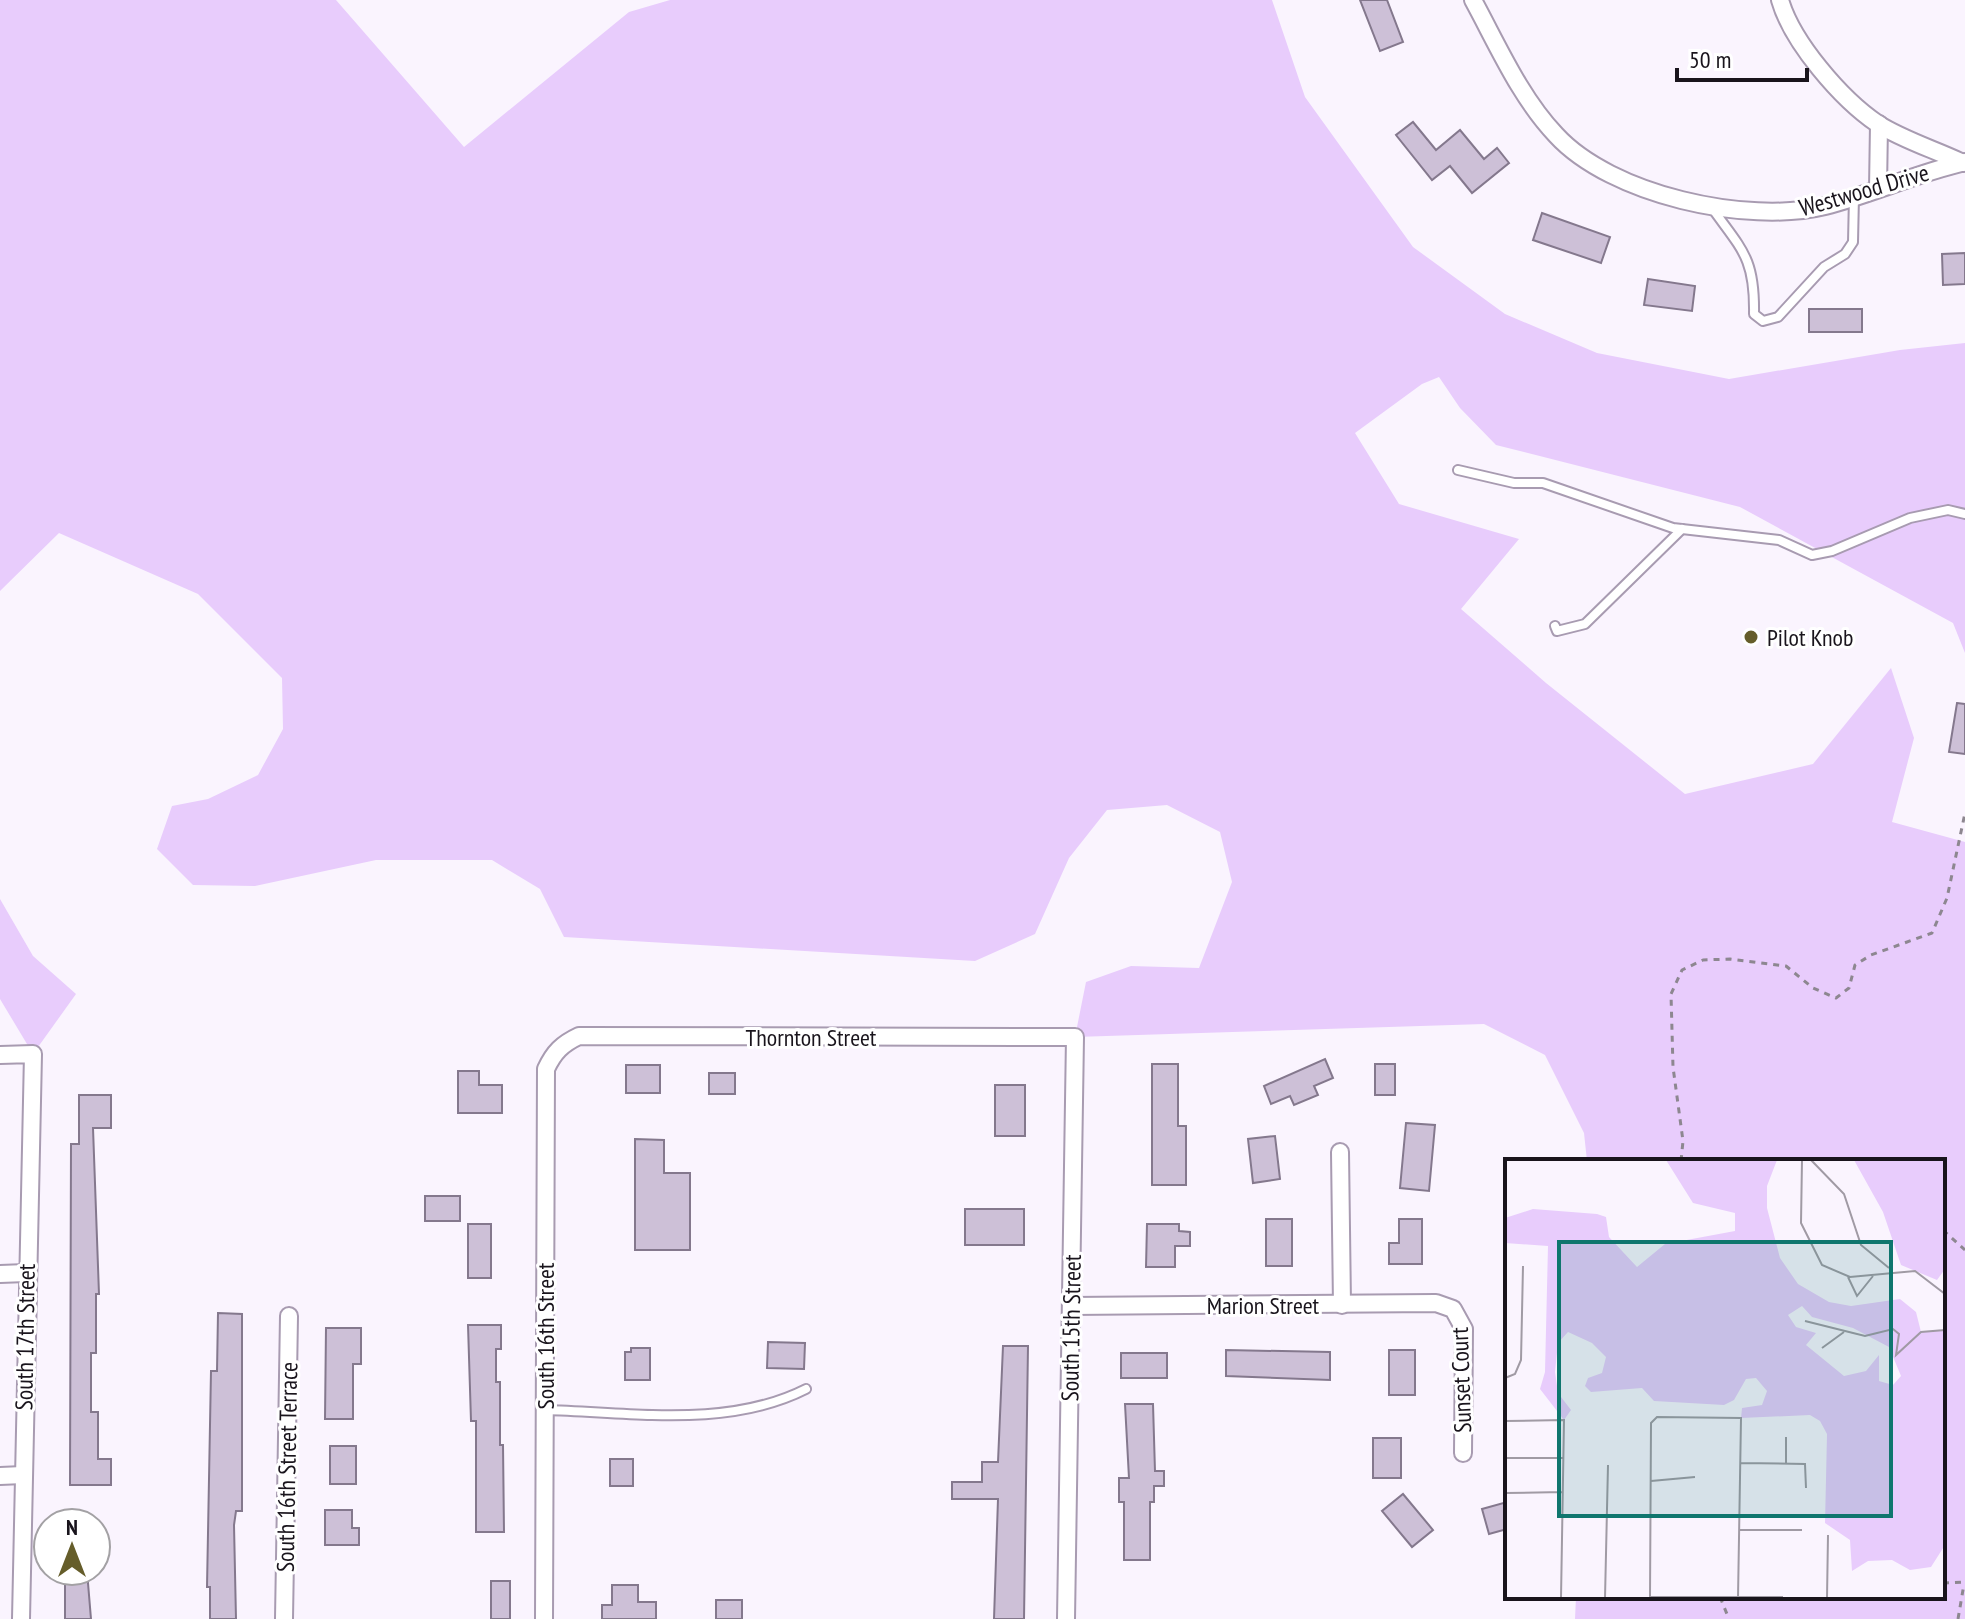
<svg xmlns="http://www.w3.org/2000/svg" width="1965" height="1619" viewBox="0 0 1965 1619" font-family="'PT Sans Narrow',sans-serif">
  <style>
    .green { fill: #e8ccfc }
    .building { fill: #cdc0d7; stroke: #84788d; stroke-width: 2 }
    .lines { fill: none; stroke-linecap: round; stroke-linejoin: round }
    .service-casing { stroke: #a89bb1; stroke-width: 12 }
    .minor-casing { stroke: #a89bb1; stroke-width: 20 }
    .path { stroke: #8d8790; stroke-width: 3; stroke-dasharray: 6 6; stroke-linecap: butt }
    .service { stroke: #fff; stroke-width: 8 }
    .minor { stroke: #fff; stroke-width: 16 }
    .poi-dot { fill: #655d2a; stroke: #fff; stroke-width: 3 }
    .labels { text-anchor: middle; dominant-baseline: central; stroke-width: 6; stroke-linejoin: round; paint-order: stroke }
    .street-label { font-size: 24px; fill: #19141c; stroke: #fff }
    .poi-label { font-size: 24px; fill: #19141c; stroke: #fff; text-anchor: start }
    .inset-road { fill: none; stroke: #a09aa4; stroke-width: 2 }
    .view { fill: #0f766e; fill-opacity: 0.15; stroke: #0f766e; stroke-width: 4 }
    .inset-edge { fill: none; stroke: #19141c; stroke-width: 4 }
  </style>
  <rect width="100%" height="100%" fill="#faf4fe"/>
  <g class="green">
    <polygon points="0,0 336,0 464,147 629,12 670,0 1272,0 1305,97 1413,247 1505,314 1597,353 1729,379 1900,350 1965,343 1965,653 1953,623 1740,507 1496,445 1460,408 1439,377 1422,384 1355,433 1399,504 1519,539 1461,609 1546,683 1685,794 1813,764 1891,668 1914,738 1892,822 1965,842 1965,1619 1575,1619 1576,1597 1943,1597 1943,1161 1587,1161 1584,1133 1545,1055 1484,1024 1075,1037 1086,982 1131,966 1199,968 1232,882 1220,832 1167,805 1107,810 1069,858 1035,934 975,961 564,937 540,889 492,860 376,860 255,886 193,885 157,849 172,806 208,799 258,775 283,729 282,678 198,594 59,533 0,591"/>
    <polygon points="0,899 33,956 76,994 33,1054 0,999"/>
  </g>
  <g class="building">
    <polygon points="1360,0 1387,0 1403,42 1380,51"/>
    <polygon points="1413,122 1436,150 1460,130 1484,159 1497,148 1509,163 1472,193 1450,166 1432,180 1396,135"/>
    <polygon points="1542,213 1610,237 1601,263 1533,240"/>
    <polygon points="1965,253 1965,284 1943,285 1942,254"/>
    <polygon points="1648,279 1695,286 1692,311 1644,305"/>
    <rect x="1809" y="309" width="53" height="23"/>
    <polygon points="1957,703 1965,704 1965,754 1949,752"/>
    <polygon points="1325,1059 1333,1078 1314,1086 1318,1095 1294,1105 1290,1096 1271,1104 1264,1086"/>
    <polygon points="1152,1064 1178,1064 1178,1126 1186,1126 1186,1185 1152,1185"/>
    <rect x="1375" y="1064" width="20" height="31"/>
    <rect x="626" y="1065" width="34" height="28"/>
    <polygon points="458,1071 479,1071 479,1085 502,1085 502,1113 458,1113"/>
    <rect x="709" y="1073" width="26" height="21"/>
    <rect x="995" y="1085" width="30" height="51"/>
    <polygon points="79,1095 111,1095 111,1128 93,1128 99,1294 96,1294 96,1353 91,1353 91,1412 98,1412 98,1459 111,1459 111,1485 70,1485 71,1144 79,1144"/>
    <polygon points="1406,1123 1435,1125 1429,1191 1400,1188"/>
    <polygon points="1275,1136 1280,1179 1253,1183 1248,1139"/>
    <polygon points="635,1139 664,1140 664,1173 690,1173 690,1250 635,1250"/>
    <rect x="425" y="1196" width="35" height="25"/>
    <rect x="965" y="1209" width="59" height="36"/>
    <rect x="1266" y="1219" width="26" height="47"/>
    <polygon points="1399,1219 1422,1219 1422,1264 1389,1264 1389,1243 1399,1243"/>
    <rect x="468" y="1224" width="23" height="54"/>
    <polygon points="1147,1224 1179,1224 1179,1231 1190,1232 1190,1246 1175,1246 1175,1267 1146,1267"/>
    <polygon points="218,1313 242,1314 242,1511 236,1511 234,1525 236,1619 210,1619 210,1587 207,1587 211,1371 217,1371"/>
    <polygon points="468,1325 501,1325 501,1349 496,1349 496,1382 500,1382 500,1445 503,1445 504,1532 476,1532 476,1421 471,1421"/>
    <polygon points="326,1328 361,1328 361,1364 353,1364 353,1419 325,1419"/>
    <polygon points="768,1342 805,1343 804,1369 767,1368"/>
    <polygon points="1003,1346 1028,1346 1024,1619 994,1619 998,1499 952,1499 952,1482 982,1482 982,1462 998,1462"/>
    <polygon points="631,1348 650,1348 650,1380 625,1380 625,1352 631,1352"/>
    <polygon points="1226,1350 1330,1352 1330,1380 1226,1376"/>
    <rect x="1389" y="1350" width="26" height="45"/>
    <rect x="1121" y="1353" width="46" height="25"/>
    <polygon points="1125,1404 1153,1404 1155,1471 1164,1471 1164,1486 1154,1486 1154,1502 1150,1502 1150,1560 1124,1560 1124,1502 1119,1502 1119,1478 1129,1478"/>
    <rect x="1373" y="1438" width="28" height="40"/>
    <rect x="330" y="1446" width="26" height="38"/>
    <rect x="610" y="1459" width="23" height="27"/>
    <polygon points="1403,1494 1433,1530 1412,1547 1382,1511"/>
    <polygon points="1507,1502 1507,1529 1489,1534 1482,1509"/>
    <polygon points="325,1510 352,1510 352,1528 359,1528 359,1545 325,1545"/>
    <polygon points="65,1571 87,1571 91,1619 65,1619"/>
    <rect x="491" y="1581" width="19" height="38"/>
    <polygon points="612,1585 638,1585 638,1602 656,1602 656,1619 602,1619 602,1605 612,1605"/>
    <rect x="716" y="1600" width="26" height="19"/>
  </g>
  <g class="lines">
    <g class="service-casing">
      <g id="service">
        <path d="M 1712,208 C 1742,250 1755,258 1754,314 L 1763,321 L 1778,317 L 1824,267 L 1845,254 L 1853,242 L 1854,196"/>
        <polyline points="1458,470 1514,483 1543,483 1673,528 1779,540 1812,555 1832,551 1910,518 1948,510 1965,514"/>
        <polyline points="1555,626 1557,631 1585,624 1682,529"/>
        <path d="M 545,1410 C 631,1412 727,1429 806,1389"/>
      </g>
    </g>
    <g class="minor-casing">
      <g id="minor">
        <path d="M 1473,0 C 1498,46 1520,97 1556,135 C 1611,195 1747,225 1825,206 C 1872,194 1917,173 1965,162"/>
        <path d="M 1780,0 C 1792,42 1841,99 1878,124 C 1903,140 1936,150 1963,163"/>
        <polyline points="1878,189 1879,124"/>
        <polyline points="0,1055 33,1054 21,1619"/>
        <polyline points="1340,1152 1342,1305"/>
        <polyline points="0,1274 26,1273"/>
        <polyline points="1071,1306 1436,1303 1453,1309 1464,1329 1463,1453"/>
        <polyline points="0,1476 23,1475"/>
        <polyline points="284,1619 289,1316"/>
        <path d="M 544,1619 L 546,1069 C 554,1052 562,1044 579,1036 L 1075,1037 L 1066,1619"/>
      </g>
    </g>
    <g class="path">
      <polyline points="1681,1161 1683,1141 1673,1067 1671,994 1682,970 1703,960 1730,959 1786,966 1813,988 1836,998 1849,988 1855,965 1871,955 1932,933 1947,898 1965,813"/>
      <polyline points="1943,1230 1965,1250"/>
      <polyline points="1943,1583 1965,1582"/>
      <polyline points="1720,1597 1729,1619"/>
      <polyline points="1958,1619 1964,1584"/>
    </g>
    <use href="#service" class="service"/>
    <use href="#minor" class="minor"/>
  </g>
  <circle class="poi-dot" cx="1751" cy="637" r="8"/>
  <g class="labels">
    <g class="street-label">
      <text transform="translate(1864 190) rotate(-16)">Westwood Drive</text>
      <text x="811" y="1037">Thornton Street</text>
      <text x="1263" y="1305">Marion Street</text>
      <text transform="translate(1071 1328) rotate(-89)">South 15th Street</text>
      <text transform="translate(545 1336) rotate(-90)">South 16th Street</text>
      <text transform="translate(25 1337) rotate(-89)">South 17th Street</text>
      <text transform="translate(1461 1380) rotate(-92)">Sunset Court</text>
      <text transform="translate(287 1467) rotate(-89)">South 16th Street Terrace</text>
    </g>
    <g class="poi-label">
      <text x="1767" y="637">Pilot Knob</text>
    </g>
  </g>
  <g transform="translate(1505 1159)">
    <rect width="440" height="440" fill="#faf4fe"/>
    <path d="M 161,1 L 272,1 L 262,27 L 262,49 L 275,99 L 293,125 L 324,143 L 346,147 L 395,140 L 411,153 L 416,173 L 440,171 L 440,386 L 426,408 L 405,411 L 387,401 L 363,402 L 347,412 L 345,381 L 320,364 L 322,275 L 315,262 L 305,256 L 236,259 L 237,249 L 257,246 L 262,232 L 251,219 L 241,220 L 229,241 L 219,246 L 149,242 L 137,229 L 86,233 L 80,227 L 83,219 L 97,214 L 101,198 L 87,184 L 63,173 L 53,184 L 50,213 L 53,234 L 66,251 L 59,261 L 35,230 L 40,213 L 43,87 L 0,84 L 0,59 L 28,50 L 92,55 L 101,58 L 104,78 L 132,108 L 160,85 L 230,72 L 230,54 L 188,44 ZM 297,147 L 307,158 L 348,169 L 384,188 L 396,217 L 388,226 L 374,222 L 374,196 L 361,212 L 339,217 L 301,186 L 311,174 L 291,168 L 283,156 ZM 349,1 L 440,1 L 440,110 L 432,121 L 396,106 L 378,53 Z" fill="#e8ccfc" fill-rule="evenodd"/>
    <path class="inset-road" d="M 297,1 L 296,64 L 317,106 L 345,118 L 410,112 L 440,135M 306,1 L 339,35 L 356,86 L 384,109M 343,118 L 352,137 L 368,117M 300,162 L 360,177 L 388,170 L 394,175 L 391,196 L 416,173 L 440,171M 317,189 L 339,173M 0,219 L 10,215 L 16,201 L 18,107M 0,262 L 59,261 L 56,439M 281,278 L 281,304M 0,299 L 58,299M 235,304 L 300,305 L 301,329M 146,322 L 190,318M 0,334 L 58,333M 234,371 L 297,371M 145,438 L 278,438M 100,439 L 103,306M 145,439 L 146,264 L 152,258 L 236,259 L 233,439M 322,439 L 323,376"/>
    <path class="view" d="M 54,83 L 386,83 L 386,357 L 54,357 Z"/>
    <rect width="440" height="440" class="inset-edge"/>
  </g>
  <g transform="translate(72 1547)"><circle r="38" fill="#ffffff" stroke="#a3a1a4" stroke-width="2"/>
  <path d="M0-6L14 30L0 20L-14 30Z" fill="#655d2a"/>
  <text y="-12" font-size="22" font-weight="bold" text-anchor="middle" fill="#19141c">N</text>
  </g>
  <path d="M1677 68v12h130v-12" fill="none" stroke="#19141c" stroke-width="4"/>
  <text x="1689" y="68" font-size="24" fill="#19141c" stroke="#ffffff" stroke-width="6" paint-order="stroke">50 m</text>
</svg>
